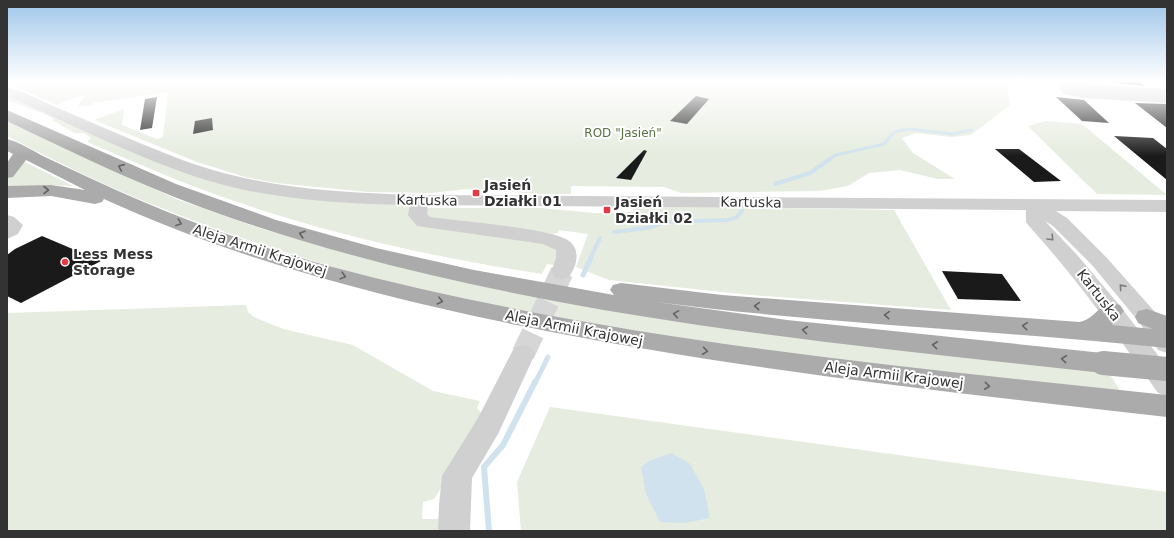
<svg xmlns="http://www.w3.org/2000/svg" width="1174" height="538" viewBox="0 0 1174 538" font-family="'DejaVu Sans',sans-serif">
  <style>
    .green { fill: #e6ecdf }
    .water { fill: #cfe2ee }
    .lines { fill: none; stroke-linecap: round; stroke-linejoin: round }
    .stream-far3 { stroke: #cfe2ee; stroke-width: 3 }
    .stream-far2 { stroke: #cfe2ee; stroke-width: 4 }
    .stream-far1 { stroke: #cfe2ee; stroke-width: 5 }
    .stream { stroke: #cfe2ee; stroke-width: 6 }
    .building { fill: #1a1a1a }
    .minor-tunnel { stroke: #d6d6d6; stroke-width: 23; stroke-dasharray: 23 12; stroke-linecap: butt }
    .minor { fill: #d0d0d0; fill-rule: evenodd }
    .major { fill: #ababab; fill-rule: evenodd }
    .major-bridge { stroke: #ababab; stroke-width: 24 }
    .oneway { stroke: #636363 }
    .oneway2 { stroke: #7a7a7a }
    .poi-dot { fill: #e63946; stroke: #fff; stroke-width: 1.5 }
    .labels { text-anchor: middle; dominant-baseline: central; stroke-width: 4; stroke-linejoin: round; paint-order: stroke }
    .far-park-label { font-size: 12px; fill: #56703f; stroke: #fff }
    .poi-label { font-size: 14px; font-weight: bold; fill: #333; stroke: #fff; text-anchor: start }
    .street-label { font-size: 14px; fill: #333; stroke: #fff }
  </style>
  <rect width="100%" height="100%" fill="#fff"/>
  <g class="green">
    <polygon points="35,81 1006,81 1010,105 971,135 951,137 916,133 902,138 913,153 955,179 938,179 900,170 869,173 848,186 820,191 681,193 664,187 571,186 571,194 539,194 468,189 431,193 368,192 276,183 245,177 197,162 94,120 124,109 122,125 157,139 163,137 168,92 93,103 91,106 78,106 85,96 76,97 56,105 15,86"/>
    <path d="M 7,95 L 204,179 L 411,204 L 411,215 L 554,245 L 563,255 L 560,266 L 547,264 L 542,274 C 431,257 320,232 214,194 C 175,180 137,163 99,147 L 87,142 L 91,138 L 84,133 L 74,133 L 52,120 L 53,118 C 38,111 23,106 7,101 Z"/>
    <path d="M 7,120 L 176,199 L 262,229 L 364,257 L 511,291 L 629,314 L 814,339 L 1109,373 L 1123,395 C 899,369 673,348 453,296 C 417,288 381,281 346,271 C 283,252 220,232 159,207 C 107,187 57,162 7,136 Z"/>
    <polygon points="1045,121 1082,124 1167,195 1097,194 1028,126"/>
    <polygon points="23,161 73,186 49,185 7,189 7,179 17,172"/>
    <polygon points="658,206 894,210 951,310 751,295 609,280 576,267 588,234 559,230 558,233 549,235 434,220 424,215 424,208 541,208 594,213 633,212 633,208"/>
    <polygon points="246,305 248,312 254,317 283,329 353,345 433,391 480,401 477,408 485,418 434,499 423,502 422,519 446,519 445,531 7,531 7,313"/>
    <polygon points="550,407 1167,492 1167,531 521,531 517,482"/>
  </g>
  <polygon class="water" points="672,453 690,464 704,489 710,518 684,523 660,522 646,494 641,467 651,460"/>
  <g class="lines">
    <polyline class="stream-far3" points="829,160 836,155 884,144 893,133 897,131 910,129 952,134 972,130"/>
    <g class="stream-far2">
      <polyline points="775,184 810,173 830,159"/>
      <polyline points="614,232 647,228 665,222 729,220 737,217 742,211"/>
      <polyline points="590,259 600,238"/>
    </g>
    <g class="stream-far1">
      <polyline points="583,275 591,258"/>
      <polyline points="535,383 548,357"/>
    </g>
    <polyline class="stream" points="489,531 484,467 503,445 535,382"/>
  </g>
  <g class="building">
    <polygon points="1115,81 1138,81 1145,86 1120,84"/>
    <polygon points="696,96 709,99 687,124 670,121"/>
    <polygon points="157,97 152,128 140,130 145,99"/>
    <polygon points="1056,97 1084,100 1109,123 1082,121"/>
    <polygon points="1135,103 1167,104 1167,128"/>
    <polygon points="212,118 213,130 193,134 195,121"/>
    <polygon points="1114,136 1153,138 1167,149 1167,180"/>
    <polygon points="995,149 1019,149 1061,181 1034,182"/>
    <polygon points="644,150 647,151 631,180 616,178"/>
    <polygon points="42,236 101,261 21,303 7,296 7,255 15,249"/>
    <polygon points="942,271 1002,274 1021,301 958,299"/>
  </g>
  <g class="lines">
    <polyline class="minor-tunnel" points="523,354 562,272"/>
    <g class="minor">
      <polygon points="1073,81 1091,84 1167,89 1167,103 1082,98 1064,94 1058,87 1060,84"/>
      <path d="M 7,87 C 24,91 41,101 58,108 C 96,124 134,141 172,156 C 252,188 336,193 420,195 L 1167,200 L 1167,212 L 1056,211 L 1067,218 L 1106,257 L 1155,312 L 1167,327 L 1167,353 L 1158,350 L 1139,322 L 1092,265 L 1053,226 L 1045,221 L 1079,257 L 1120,306 L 1167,367 L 1167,396 L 1158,393 C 1117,335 1077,279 1029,226 L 1026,222 L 1026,210 L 428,205 L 427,214 L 430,217 C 456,221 552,228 569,241 C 581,250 577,266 569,277 L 562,279 L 555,277 L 551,272 L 556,258 L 556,250 L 543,244 L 417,226 L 408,215 L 410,205 C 342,204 271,200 206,180 C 139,159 71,124 7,96 Z"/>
      <polygon points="7,215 14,217 23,225 18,234 7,239"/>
      <polygon points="523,345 532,348 535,354 498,434 472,478 470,531 438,531 439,505 442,476 478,418 514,348"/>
    </g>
    <g class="major">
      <path d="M 7,110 L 176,184 L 276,220 L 376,248 L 474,270 L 614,295 L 610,290 L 613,285 L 621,283 L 722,295 L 1079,322 C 1097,319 1099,299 1120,305 L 1124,311 L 1112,325 L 1153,329 L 1138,323 L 1135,317 L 1138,311 L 1147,309 L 1167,316 L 1167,348 C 997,330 825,324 656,302 L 787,320 L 1103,353 L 1112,356 L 1116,363 L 1112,370 L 1103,373 C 810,341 512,314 231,218 C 154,192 80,156 7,121 Z"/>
      <path d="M 7,139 C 20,142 33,151 45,157 C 68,168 92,179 116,190 C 183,220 253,245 325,265 C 600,339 885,365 1167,395 L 1167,417 C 949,392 731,369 517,325 C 376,296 235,259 104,199 L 102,202 L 95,204 L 51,196 L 7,198 L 7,186 L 51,185 L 85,190 L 26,160 L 13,177 L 7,178 L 7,163 L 13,154 L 7,151 Z"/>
    </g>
    <polyline class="major-bridge" points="1103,363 1167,369"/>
  </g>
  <defs><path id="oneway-chevron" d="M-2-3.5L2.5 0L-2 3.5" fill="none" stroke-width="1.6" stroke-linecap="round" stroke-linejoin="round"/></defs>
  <g class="oneway">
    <use href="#oneway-chevron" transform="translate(121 167) rotate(-156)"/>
    <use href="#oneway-chevron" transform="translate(46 190)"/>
    <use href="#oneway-chevron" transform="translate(179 223) rotate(20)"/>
    <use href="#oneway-chevron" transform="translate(302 234) rotate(-163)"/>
    <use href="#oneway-chevron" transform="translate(343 276) rotate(15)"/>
    <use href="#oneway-chevron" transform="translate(440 301) rotate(14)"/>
    <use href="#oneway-chevron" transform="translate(757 306) rotate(-176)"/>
    <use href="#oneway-chevron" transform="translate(676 314) rotate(-171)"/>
    <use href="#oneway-chevron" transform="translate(887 315) rotate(-176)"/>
    <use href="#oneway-chevron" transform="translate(1025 326) rotate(-175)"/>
    <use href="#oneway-chevron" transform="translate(805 330) rotate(-173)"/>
    <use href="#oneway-chevron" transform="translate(935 345) rotate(-174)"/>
    <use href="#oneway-chevron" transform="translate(705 351) rotate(8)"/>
    <use href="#oneway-chevron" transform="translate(1064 359) rotate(-174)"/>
    <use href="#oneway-chevron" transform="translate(987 386) rotate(6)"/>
  </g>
  <g class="oneway2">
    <use href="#oneway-chevron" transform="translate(1051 238) rotate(47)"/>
    <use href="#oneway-chevron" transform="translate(1122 287) rotate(-131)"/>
  </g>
  <linearGradient id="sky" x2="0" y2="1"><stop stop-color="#9ec6ea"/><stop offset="0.52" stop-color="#fff"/><stop offset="1" stop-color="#fff" stop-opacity="0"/></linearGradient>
  <rect width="1174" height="156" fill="url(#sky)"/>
  <g class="poi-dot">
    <rect x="472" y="189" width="8" height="8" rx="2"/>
    <rect x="603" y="206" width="8" height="8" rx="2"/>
    <circle cx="65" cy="262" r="4"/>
  </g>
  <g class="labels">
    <g class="far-park-label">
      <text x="623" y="133">ROD "Jasień"</text>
    </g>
    <g class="poi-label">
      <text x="484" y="185">Jasień<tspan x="484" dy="16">Działki 01</tspan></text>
      <text x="615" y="202">Jasień<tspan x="615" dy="16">Działki 02</tspan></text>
      <text x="73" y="254">Less Mess<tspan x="73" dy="16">Storage</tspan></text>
    </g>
    <g class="street-label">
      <text transform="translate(427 200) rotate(1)">Kartuska</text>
      <text transform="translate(751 202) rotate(1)">Kartuska</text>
      <text transform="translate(260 250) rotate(18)">Aleja Armii Krajowej</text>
      <text transform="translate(1099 295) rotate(52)">Kartuska</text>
      <text transform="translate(574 328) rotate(11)">Aleja Armii Krajowej</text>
      <text transform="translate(894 375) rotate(7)">Aleja Armii Krajowej</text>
    </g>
  </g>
  <rect width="1174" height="538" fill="none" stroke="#333333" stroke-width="16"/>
</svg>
